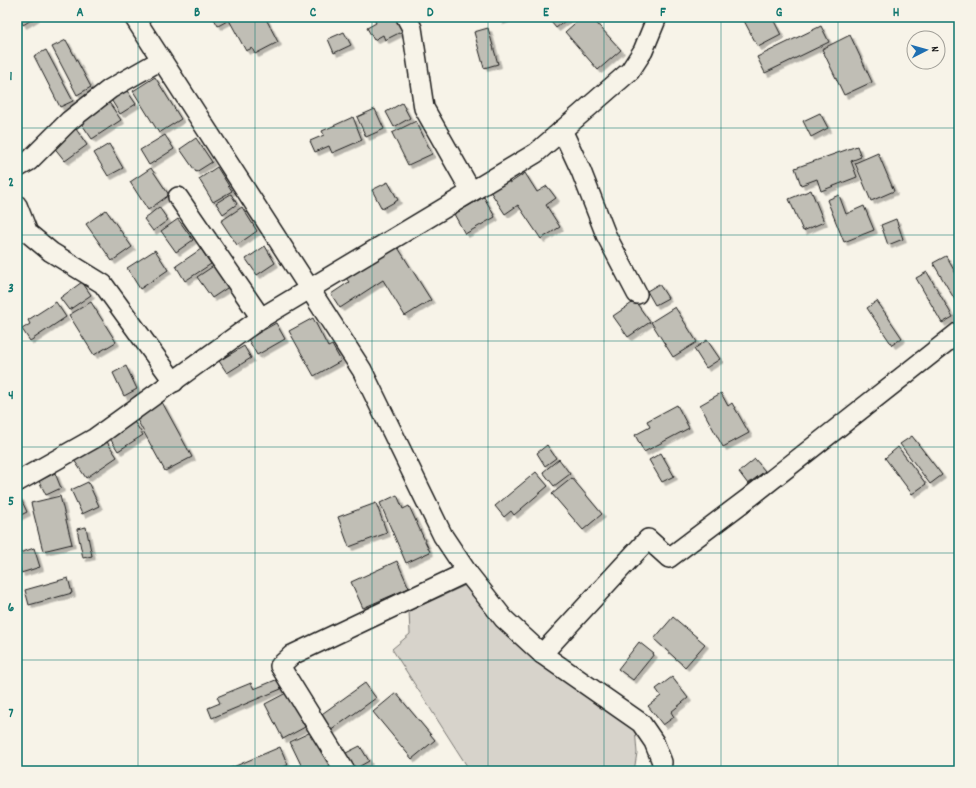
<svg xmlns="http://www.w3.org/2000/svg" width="976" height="788" viewBox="0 0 976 788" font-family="Dekko,sans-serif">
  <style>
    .green { fill: #d7d3cb; stroke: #7a7874 }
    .building { fill: #c0beb5; stroke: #1c1c1c; filter: url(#shadow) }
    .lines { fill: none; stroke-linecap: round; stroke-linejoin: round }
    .street-casing { stroke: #1c1c1c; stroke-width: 22 }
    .street { stroke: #f7f3e8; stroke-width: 19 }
    .grid { fill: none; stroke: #0f766e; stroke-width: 1; stroke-opacity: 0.55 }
    .neatline { fill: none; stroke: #0f766e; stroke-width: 1.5 }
    .grid-label { font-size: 13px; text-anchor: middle; font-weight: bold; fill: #0f766e }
  </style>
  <defs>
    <filter id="shadow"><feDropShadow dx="3.5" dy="3.5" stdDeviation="0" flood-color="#0004"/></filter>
  </defs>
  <rect width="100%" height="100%" fill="#f7f3e8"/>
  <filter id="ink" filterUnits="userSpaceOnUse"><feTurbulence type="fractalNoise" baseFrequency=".025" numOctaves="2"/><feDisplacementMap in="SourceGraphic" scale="8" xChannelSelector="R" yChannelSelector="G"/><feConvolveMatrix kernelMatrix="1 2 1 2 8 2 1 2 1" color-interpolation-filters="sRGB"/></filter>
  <g filter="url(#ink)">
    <polygon class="green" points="466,585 635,728 637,753 634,771 461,771 467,766 392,649 410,634 409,611"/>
    <g class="building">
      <polygon points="19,17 36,17 23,25"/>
      <polygon points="213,17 265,17 278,42 255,54 252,48 246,51 229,20 218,26"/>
      <polygon points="373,17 395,17 403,31 385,40 383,35 374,40 367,28 376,23"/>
      <polygon points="499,17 510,17 500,21"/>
      <polygon points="547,17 570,17 556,28"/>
      <polygon points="582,17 591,17 621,50 598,70 565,32"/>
      <polygon points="742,17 772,17 781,35 758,47"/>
      <polygon points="821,26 829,42 765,73 757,57"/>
      <polygon points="488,28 498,64 484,68 474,32"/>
      <polygon points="344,32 351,45 334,53 328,39"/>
      <polygon points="850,35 872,82 844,95 822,49"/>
      <polygon points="66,40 91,87 77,95 52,47"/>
      <polygon points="46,50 73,101 60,107 34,56"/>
      <polygon points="155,77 181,119 159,133 133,91"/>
      <polygon points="125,88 136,104 120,114 110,98"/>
      <polygon points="108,101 121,120 92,139 79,120"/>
      <polygon points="402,103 410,118 394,127 386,112"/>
      <polygon points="375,109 384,129 366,137 357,117"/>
      <polygon points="820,113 828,128 811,137 803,121"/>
      <polygon points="353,117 362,140 332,153 329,146 315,152 310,141 324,135 322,131"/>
      <polygon points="416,121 432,154 408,165 392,133"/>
      <polygon points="76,129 87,145 65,161 53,146"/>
      <polygon points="165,135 174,149 149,165 140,150"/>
      <polygon points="196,138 212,162 196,172 180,149"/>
      <polygon points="109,144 123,168 108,176 94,153"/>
      <polygon points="857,146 861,157 851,161 857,177 821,191 817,179 801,185 795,168"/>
      <polygon points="878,153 894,191 871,201 855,163"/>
      <polygon points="217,167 232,191 213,202 199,179"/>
      <polygon points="151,168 169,195 148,210 130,182"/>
      <polygon points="525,173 537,192 547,186 556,198 546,205 560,227 541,239 518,205 505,214 490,191 508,179 510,183"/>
      <polygon points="388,182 398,200 382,209 372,190"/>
      <polygon points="811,190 824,222 803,231 789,199"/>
      <polygon points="231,194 237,204 223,214 216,203"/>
      <polygon points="839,195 846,214 864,206 874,230 844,242 827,200"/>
      <polygon points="484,197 495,217 465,234 454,214"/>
      <polygon points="159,207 168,220 153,231 144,219"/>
      <polygon points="242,207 257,231 237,245 221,221"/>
      <polygon points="106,210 132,247 112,261 86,224"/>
      <polygon points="178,219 193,240 176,252 161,231"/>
      <polygon points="896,219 903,239 888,245 881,225"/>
      <polygon points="265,246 275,263 257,275 246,259"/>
      <polygon points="397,246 431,300 405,316 383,280 340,308 331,294 349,282 346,278"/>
      <polygon points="201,249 211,264 185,281 176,266"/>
      <polygon points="155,250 168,270 140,289 127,268"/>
      <polygon points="946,256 959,279 958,305 933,263"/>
      <polygon points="215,265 230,286 212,298 197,277"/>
      <polygon points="927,272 953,317 942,323 916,278"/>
      <polygon points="82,282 91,295 69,310 60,298"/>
      <polygon points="659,284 668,298 655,305 647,291"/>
      <polygon points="635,301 650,322 628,337 613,316"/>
      <polygon points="877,301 902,338 892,345 867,308"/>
      <polygon points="56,302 66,317 30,341 22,329 30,324 28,320"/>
      <polygon points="91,302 116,342 94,355 69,315"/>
      <polygon points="675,307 697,342 673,357 651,322"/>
      <polygon points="313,318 328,347 332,345 341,361 314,376 289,331"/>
      <polygon points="276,323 285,339 257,355 248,339"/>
      <polygon points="707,340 720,359 706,368 694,349"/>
      <polygon points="244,346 251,358 227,373 219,361"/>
      <polygon points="126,366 137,389 124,396 113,373"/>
      <polygon points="721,393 728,406 732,403 749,433 723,447 700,405"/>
      <polygon points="162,402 192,457 165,471 135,416"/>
      <polygon points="677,405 689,428 644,452 635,435 650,427 647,421"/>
      <polygon points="133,420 143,435 118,451 109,437"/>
      <polygon points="912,436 942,475 930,484 900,444"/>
      <polygon points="105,439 117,457 86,478 74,460"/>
      <polygon points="547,445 556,458 545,466 537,453"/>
      <polygon points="898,447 926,484 912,494 885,458"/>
      <polygon points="661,453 674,476 662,482 649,460"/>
      <polygon points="559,459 570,474 554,486 543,472"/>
      <polygon points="755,459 765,471 748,484 739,472"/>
      <polygon points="536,472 548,486 514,515 511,511 504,517 495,506"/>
      <polygon points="55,473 61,488 46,495 39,481"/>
      <polygon points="572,478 602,514 583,530 552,494"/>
      <polygon points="88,482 99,506 82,514 71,490"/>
      <polygon points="397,495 403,509 409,506 430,552 406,563 380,503"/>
      <polygon points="60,496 72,544 43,551 31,503"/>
      <polygon points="20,497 27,512 17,517 17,499"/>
      <polygon points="376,503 387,533 349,547 338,517"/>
      <polygon points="86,527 92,556 83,558 77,529"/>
      <polygon points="34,548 40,567 21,573 17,554"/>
      <polygon points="397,561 409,588 363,608 351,582"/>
      <polygon points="68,578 72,593 29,605 25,590"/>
      <polygon points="673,617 705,644 685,667 654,639"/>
      <polygon points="639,642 654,654 633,680 618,669"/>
      <polygon points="672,677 688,698 671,712 674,717 663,725 648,706 661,696 656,689"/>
      <polygon points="278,679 281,689 212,718 208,708 220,703 217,697 251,683 254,689"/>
      <polygon points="365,683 376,698 330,731 319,716"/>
      <polygon points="288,692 305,727 283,739 265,704"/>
      <polygon points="396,693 435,740 412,759 373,712"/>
      <polygon points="313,731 332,771 304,771 290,742"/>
      <polygon points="360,746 369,761 353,770 344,754"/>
      <polygon points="280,747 288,765 273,771 224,771"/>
    </g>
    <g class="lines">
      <g class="street-casing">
        <g id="street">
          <polyline points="134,17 362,370 443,536 467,572 504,619 542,654 641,723 654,742 662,762 661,771"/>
          <polyline points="406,17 412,28 424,108 471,191"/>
          <polyline points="562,130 581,171 606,235 637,294"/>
          <polyline points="17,168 29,161 69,121 110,89 161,60"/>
          <polyline points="178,197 261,318"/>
          <polyline points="17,205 28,233 51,252 103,284 174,382"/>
          <polyline points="17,482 95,438 261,318 536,153 630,71 643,51 657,17"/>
          <polyline points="542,654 648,539 669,558 750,497 959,332"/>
          <polyline points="345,771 280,666 292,655 467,572"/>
        </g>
      </g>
      <use href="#street" class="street"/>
    </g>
  </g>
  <path class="grid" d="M 138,17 L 138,771M 255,17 L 255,771M 372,17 L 372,771M 488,17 L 488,771M 604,17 L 604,771M 721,17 L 721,771M 838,17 L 838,771M 17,128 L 959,128M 17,235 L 959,235M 17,341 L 959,341M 17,447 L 959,447M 17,553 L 959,553M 17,660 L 959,660"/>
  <rect width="976" height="788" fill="none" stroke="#f7f3e8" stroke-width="44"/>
  <g transform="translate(926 50) rotate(84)"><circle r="19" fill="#f7f3e8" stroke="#9f9d96"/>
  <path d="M0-3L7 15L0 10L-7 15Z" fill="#1f6fb2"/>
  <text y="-6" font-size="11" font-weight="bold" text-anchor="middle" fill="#1c1c1c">N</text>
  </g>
  <rect x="22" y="22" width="932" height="744" class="neatline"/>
  <g class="grid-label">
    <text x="80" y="16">A</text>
    <text x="197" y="16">B</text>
    <text x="313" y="16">C</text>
    <text x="430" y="16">D</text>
    <text x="546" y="16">E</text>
    <text x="663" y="16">F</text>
    <text x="779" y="16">G</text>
    <text x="896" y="16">H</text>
    <text x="11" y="80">1</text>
    <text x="11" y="186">2</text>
    <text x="11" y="292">3</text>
    <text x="11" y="399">4</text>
    <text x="11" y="505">5</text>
    <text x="11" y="611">6</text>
    <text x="11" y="717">7</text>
  </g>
</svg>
